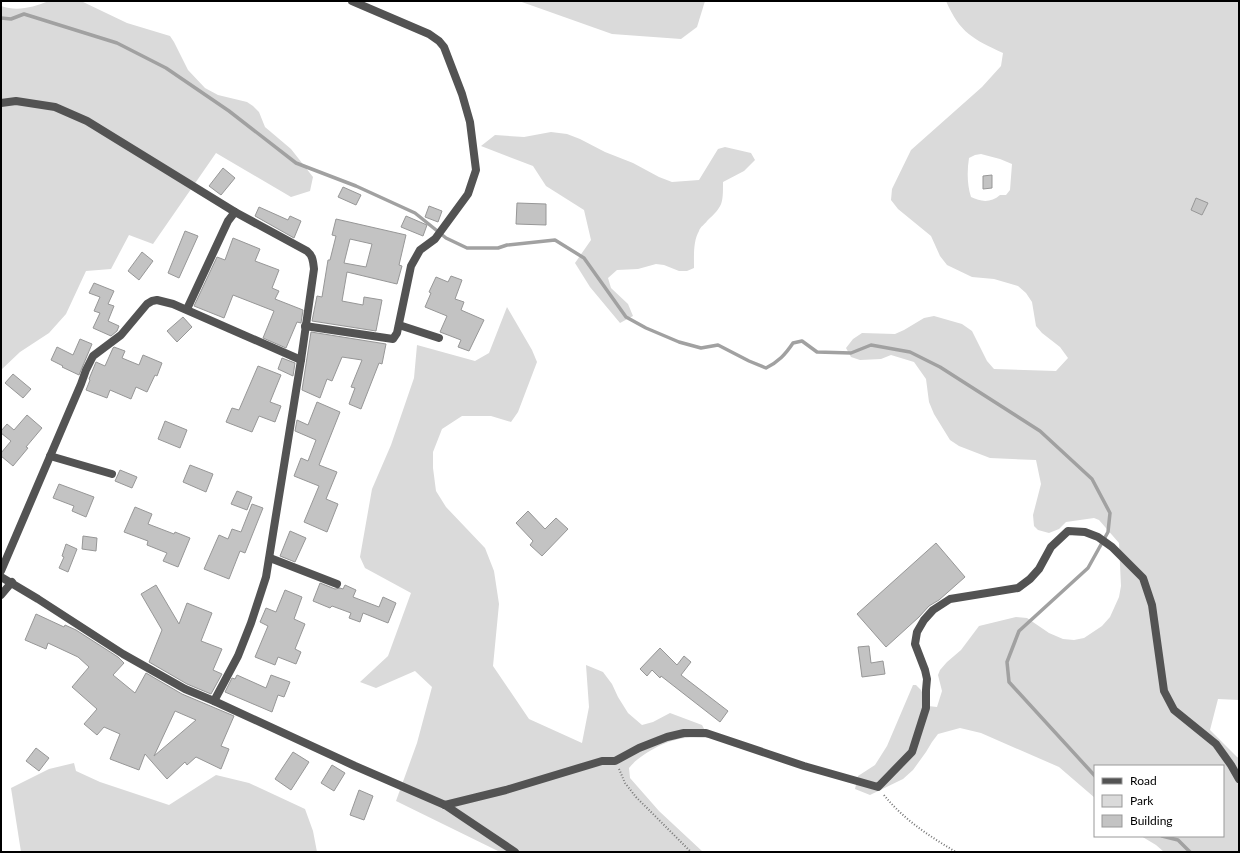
<svg xmlns="http://www.w3.org/2000/svg" width="1240" height="853" viewBox="0 0 1240 853" font-family="Lato,sans-serif">
  <style>
    .green { fill: #dadada; fill-rule: evenodd }
    .lines { fill: none; stroke-linecap: round; stroke-linejoin: round }
    .stream { stroke: #a1a1a1; stroke-width: 3.5 }
    .building { fill: #c3c3c3; stroke: #979797; fill-rule: evenodd }
    .path { stroke: #757575; stroke-width: 2; stroke-dasharray: 1 2; stroke-linecap: butt }
    .street { stroke: #535353; stroke-width: 8 }
  </style>
  <rect width="100%" height="100%" fill="#fff"/>
  <g class="green">
    <path d="M 49,1 L 81,1 L 127,23 L 170,36 L 174,42 L 188,70 L 205,88 L 218,95 L 247,102 L 253,106 L 259,112 L 265,127 L 291,149 L 313,177 L 310,191 L 291,197 L 216,153 L 153,244 L 129,235 L 111,269 L 86,271 L 66,314 L 49,333 L 20,352 L 1,370 L 1,6 C 18,12 33,7 49,1 Z"/>
    <polygon points="519,1 705,1 697,27 681,39 612,34"/>
    <path d="M 946,1 L 1239,1 L 1239,700 L 1218,699 L 1210,730 L 1237,757 L 1239,758 L 1239,852 L 1164,852 L 1156,845 L 1141,836 L 1223,836 L 1223,766 L 1095,766 L 1095,798 L 1059,767 L 981,733 L 960,728 L 938,734 L 932,742 L 926,752 L 913,770 L 903,779 L 870,795 L 855,789 L 858,776 L 875,765 L 887,746 L 913,685 L 916,685 L 921,690 L 928,706 L 937,707 L 942,691 L 938,675 L 940,670 L 947,662 L 961,650 L 979,626 L 1016,617 L 1027,618 L 1049,633 L 1063,639 L 1074,640 L 1084,638 L 1102,626 L 1110,617 L 1119,597 L 1121,586 L 1119,543 L 1099,520 L 1094,518 L 1066,522 L 1059,529 L 1049,533 L 1038,530 L 1034,526 L 1033,515 L 1041,484 L 1036,460 L 990,458 L 959,446 L 950,440 L 934,414 L 929,402 L 926,379 L 914,362 L 891,355 L 881,359 L 860,360 L 851,357 L 846,348 L 853,339 L 862,333 L 895,334 L 904,330 L 924,318 L 934,316 L 962,324 L 972,331 L 987,361 L 994,369 L 1056,371 L 1068,358 L 1060,347 L 1042,333 L 1036,326 L 1032,302 L 1026,293 L 1018,286 L 994,279 L 972,277 L 947,265 L 940,256 L 931,236 L 898,209 L 891,200 L 892,189 L 911,150 L 982,87 L 1001,66 L 1003,53 C 973,39 960,33 946,1 ZM 981,154 L 1000,159 L 1012,164 L 1010,190 L 1006,195 L 1000,195 C 991,203 981,202 971,197 C 967,184 967,171 969,158 L 975,155 Z"/>
    <path d="M 551,132 L 567,134 L 580,139 L 605,152 L 633,163 L 659,177 L 672,182 L 699,180 L 718,149 L 725,147 L 751,153 L 755,160 L 744,171 L 723,182 C 723,204 723,206 707,221 C 705,224 700,227 699,231 C 693,241 694,257 694,268 L 687,271 L 679,271 L 664,265 L 656,264 L 638,269 L 617,270 L 608,278 L 611,288 L 628,304 L 633,316 L 620,323 L 590,287 L 575,263 L 591,240 L 584,210 L 546,186 L 533,166 L 481,146 L 495,135 L 524,137 Z"/>
    <path d="M 507,307 L 532,350 L 537,362 L 518,412 L 511,422 L 491,416 L 462,416 L 442,429 L 433,452 L 433,468 L 436,491 L 446,507 L 485,548 L 494,571 L 499,604 L 493,666 L 529,719 L 582,743 L 589,707 L 586,665 L 603,672 L 612,684 L 618,697 L 628,713 L 642,725 L 653,722 L 670,713 L 702,725 L 709,738 C 701,738 694,737 686,738 C 668,739 640,754 629,768 L 630,778 L 659,811 L 703,852 L 500,852 L 396,801 L 417,743 L 432,687 L 415,671 L 376,688 L 360,682 L 388,656 L 411,593 L 365,568 L 360,557 L 372,489 L 391,445 L 414,378 L 417,345 L 475,361 L 489,353 Z"/>
    <polygon points="74,763 76,771 100,782 169,805 216,775 249,783 305,809 313,831 317,852 21,852 11,788 49,769"/>
  </g>
  <g class="lines">
    <g class="stream">
      <path d="M 1,18 L 11,19 L 24,14 L 117,43 L 166,68 L 229,111 L 296,163 L 356,186 L 415,213 L 446,238 L 467,248 L 498,248 L 507,245 L 555,240 L 584,258 L 626,317 L 646,328 L 679,342 L 701,348 L 718,345 L 749,361 L 766,368 C 778,362 785,355 793,343 L 802,341 L 817,352 L 851,353 L 871,345 L 910,352 L 940,367 L 1040,431 L 1092,479 L 1110,513 L 1108,532 L 1088,568 L 1019,631 L 1007,662 L 1009,682 L 1095,776"/>
      <polyline points="1162,836 1178,840 1190,852"/>
    </g>
  </g>
  <g class="building">
    <polygon points="223,168 235,178 221,195 209,186"/>
    <polygon points="992,175 992,188 983,189 983,176"/>
    <polygon points="343,187 361,195 356,205 338,197"/>
    <polygon points="1196,198 1208,203 1202,215 1191,210"/>
    <polygon points="517,203 546,204 546,225 516,224"/>
    <polygon points="429,206 442,211 438,222 425,217"/>
    <polygon points="259,207 288,220 290,216 301,221 294,238 255,216"/>
    <polygon points="406,216 427,225 423,236 401,227"/>
    <path d="M 336,219 L 406,235 L 399,265 L 402,266 L 397,284 L 347,272 L 342,301 L 363,305 L 364,297 L 382,300 L 376,331 L 312,321 L 317,296 L 322,297 L 328,260 L 330,260 L 336,236 L 332,235 ZM 350,239 L 372,244 L 366,267 L 344,263 Z"/>
    <polygon points="185,231 198,236 179,278 168,273"/>
    <polygon points="233,238 260,249 255,261 279,270 272,288 279,291 275,299 303,310 301,323 297,322 286,348 263,338 274,311 233,295 224,318 194,306 217,257 225,260"/>
    <polygon points="142,252 153,261 139,280 128,271"/>
    <polygon points="451,276 462,280 455,299 464,302 461,310 484,320 469,351 458,347 461,340 440,332 447,316 425,307 431,293 429,292 436,277 448,282"/>
    <polygon points="94,283 114,291 108,304 114,306 108,321 119,326 117,331 111,336 93,328 100,313 94,311 100,297 89,293"/>
    <polygon points="183,317 192,327 177,342 167,331"/>
    <polygon points="311,332 386,344 382,364 379,363 361,409 349,404 355,388 351,387 362,360 342,357 332,381 327,379 320,398 302,390"/>
    <polygon points="80,339 92,344 79,375 62,367 63,366 51,360 57,347 73,355"/>
    <polygon points="114,347 125,351 122,358 139,365 143,355 162,363 157,376 155,375 147,392 136,387 131,399 110,390 107,398 86,390 90,380 89,379 96,362 105,366 113,348"/>
    <polygon points="282,358 295,363 293,376 278,369"/>
    <polygon points="258,366 281,375 270,402 281,406 275,422 259,416 252,432 226,422 232,408 239,410"/>
    <polygon points="13,374 31,389 23,398 5,383"/>
    <polygon points="317,402 340,412 319,465 337,472 326,499 338,504 327,532 304,522 319,486 294,476 301,458 308,461 316,440 295,431 297,420 308,425"/>
    <polygon points="27,415 42,428 26,447 28,448 13,466 1,456 1,453 11,441 1,433 1,431 7,424 14,430"/>
    <polygon points="165,421 187,430 180,448 158,439"/>
    <polygon points="190,465 213,474 206,492 183,482"/>
    <polygon points="120,470 137,477 132,488 115,481"/>
    <polygon points="59,484 94,497 86,517 72,511 74,506 53,498"/>
    <polygon points="237,491 252,497 247,510 231,504"/>
    <polygon points="252,504 263,508 245,553 240,551 229,579 204,569 219,535 228,539 232,529 241,532"/>
    <polygon points="135,507 152,514 148,524 174,534 175,532 190,538 178,567 163,561 167,553 147,545 148,541 124,532"/>
    <polygon points="528,511 545,529 556,518 568,529 542,556 530,545 533,541 516,523"/>
    <polygon points="290,531 306,538 295,562 280,556"/>
    <polygon points="83,536 97,538 96,551 82,549"/>
    <polygon points="936,543 965,577 939,600 929,606 919,617 886,647 857,614"/>
    <polygon points="66,544 77,549 68,572 59,568 64,557 62,556"/>
    <polygon points="320,583 335,589 340,588 343,589 345,585 356,590 353,597 379,607 383,597 396,603 388,623 363,613 360,622 349,618 351,613 332,606 330,608 313,601"/>
    <polygon points="156,585 179,624 187,603 212,613 201,641 222,649 213,670 222,674 211,694 187,684 149,662 162,630 141,594"/>
    <polygon points="285,590 302,597 294,619 305,624 295,649 301,652 296,664 278,657 275,665 255,657 268,626 260,622 266,608 276,612"/>
    <path d="M 36,614 L 64,627 L 65,625 L 76,630 L 118,657 L 124,663 L 113,675 L 135,693 L 146,673 L 182,694 L 234,716 L 221,746 L 229,749 L 221,769 L 196,757 L 187,765 L 185,762 L 167,779 L 145,754 L 139,770 L 110,759 L 120,734 L 104,727 L 97,735 L 84,724 L 97,709 L 72,687 L 89,667 L 78,657 L 48,643 L 46,649 L 25,640 ZM 175,711 L 196,720 L 154,756 Z"/>
    <polygon points="869,646 871,663 883,661 885,674 862,677 858,647"/>
    <polygon points="660,648 677,665 684,656 691,662 681,675 728,711 720,722 661,676 660,678 652,670 647,676 640,669"/>
    <polygon points="237,675 266,688 271,675 290,682 284,697 278,695 272,712 225,692 232,678 235,679"/>
    <polygon points="36,748 49,758 39,771 26,761"/>
    <polygon points="293,752 309,762 291,790 275,779"/>
    <polygon points="332,765 345,773 334,791 321,783"/>
    <polygon points="359,790 373,796 364,820 350,815"/>
  </g>
  <g class="lines">
    <g class="path">
      <polyline points="619,769 625,783 636,797 691,852"/>
      <path d="M 884,795 C 903,819 929,836 956,852"/>
    </g>
    <g class="street">
      <path d="M 1,103 L 16,101 L 55,107 L 87,121 L 235,212 L 307,251 C 313,256 313,261 314,269 L 301,360 L 266,577 L 251,623 L 238,656 L 214,701"/>
      <polyline points="187,309 228,221 235,212"/>
      <polyline points="399,325 439,338"/>
      <polyline points="305,326 393,339 397,333 411,266 420,250 435,239 468,194 476,170 470,122 462,94 444,47 439,41 429,34 352,1"/>
      <polyline points="50,456 112,474"/>
      <polyline points="270,558 337,584"/>
      <polyline points="1,571 81,384 86,370 93,356 121,335 147,304 152,301 157,300 173,304 301,360"/>
      <polyline points="1,577 38,599 123,654 185,689 214,701 355,766 445,805 515,852"/>
      <polyline points="1,595 12,582"/>
      <polyline points="445,805 506,790 602,761 615,761 639,748 667,737 684,733 706,733 804,766 878,787 912,752 926,708 926,690 927,679 925,670 915,644 917,632 924,620 933,610 950,599 1018,588 1030,579 1039,569 1051,547 1068,531 1085,532 1098,537 1112,547 1143,578 1152,605 1164,691 1174,710 1216,744 1231,765 1239,779"/>
    </g>
  </g>
  <rect width="1240" height="853" fill="none" stroke="#000000" stroke-width="4"/>
  <rect x="1094" y="765" width="130" height="72" fill="#ffffff" stroke="#999999"/>
  <rect x="1102" y="778" width="20" height="6" fill="#535353" stroke="#999999"/>
  <text x="1130" y="785" font-size="12" fill="#000000">Road</text>
  <rect x="1102" y="795" width="20" height="12" fill="#dadada" stroke="#999999"/>
  <text x="1130" y="805" font-size="12" fill="#000000">Park</text>
  <rect x="1102" y="815" width="20" height="12" fill="#c3c3c3" stroke="#999999"/>
  <text x="1130" y="825" font-size="12" fill="#000000">Building</text>
</svg>
